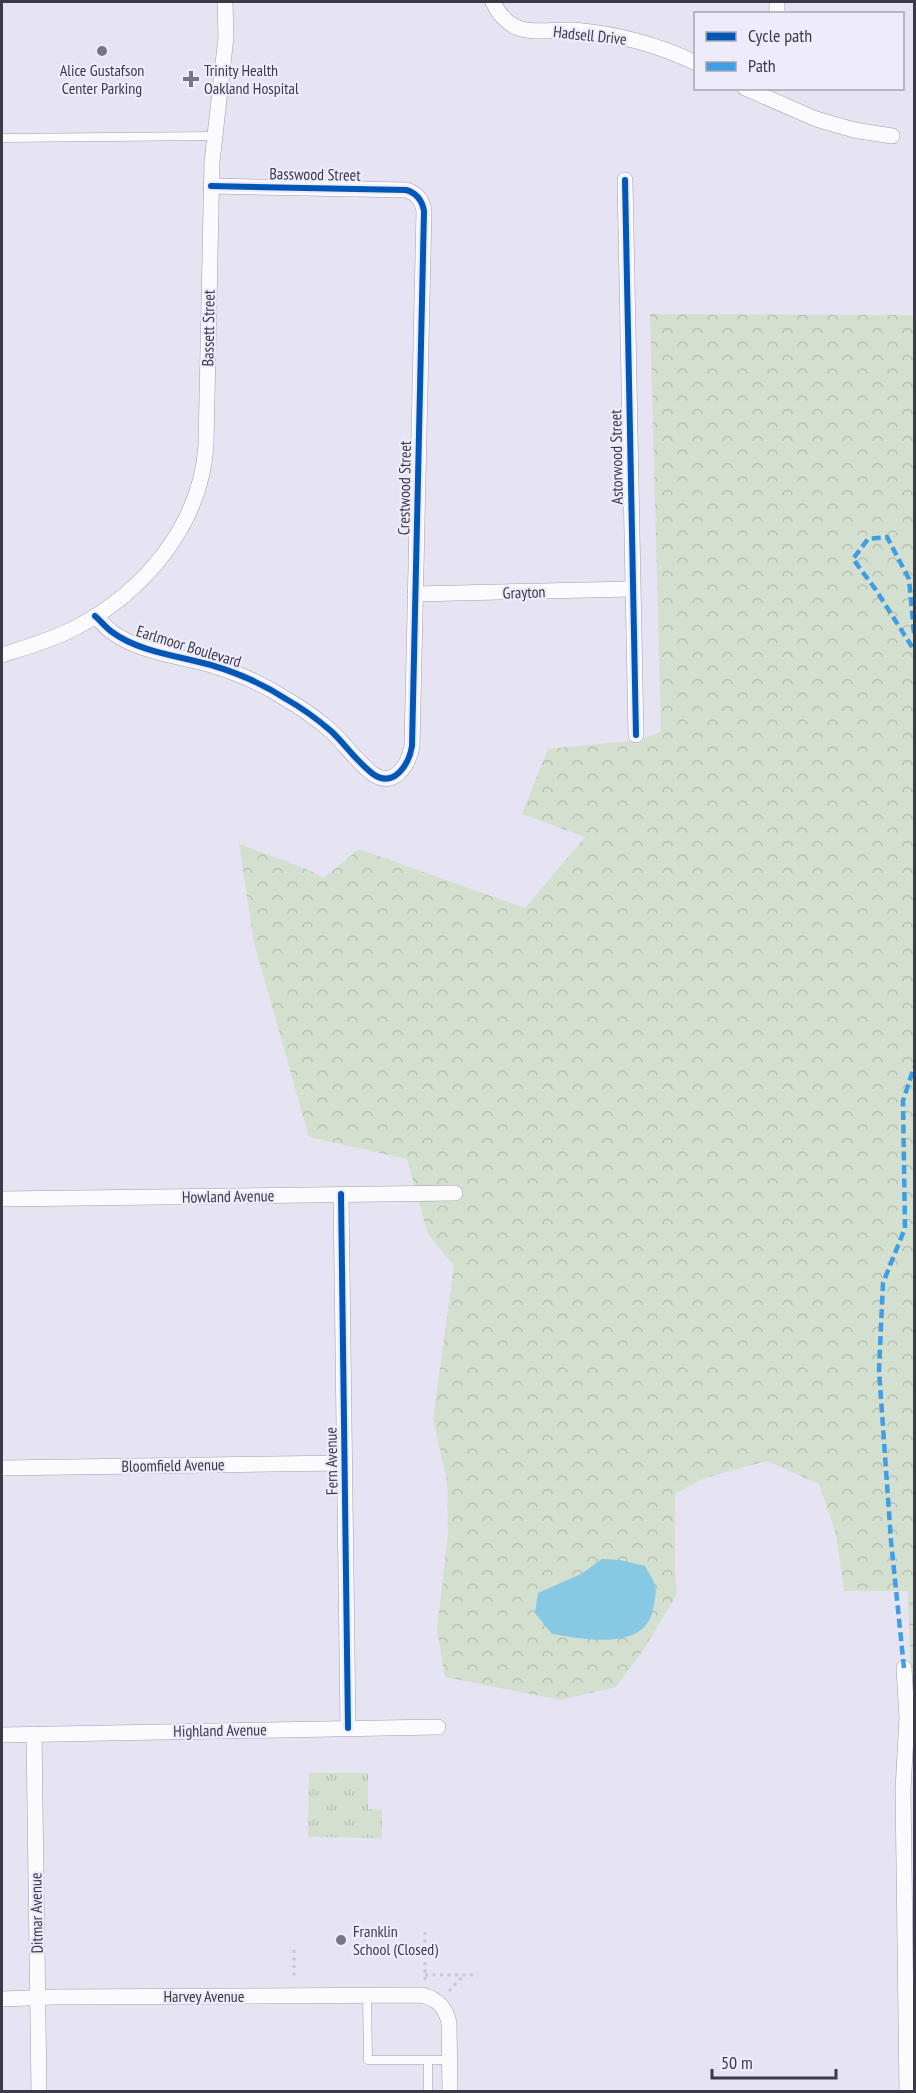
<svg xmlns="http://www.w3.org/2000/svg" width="916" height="2093" viewBox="0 0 916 2093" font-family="'PT Sans Narrow',sans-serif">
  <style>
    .forest { fill: url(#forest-crowns) }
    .wetland { fill: url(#wetland-marsh) }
    .park { fill: url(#park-tufts) }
    .water { fill: #87c8e3 }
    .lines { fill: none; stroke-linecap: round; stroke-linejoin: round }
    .lane-casing { stroke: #a19eac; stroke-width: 9 }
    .street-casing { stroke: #a19eac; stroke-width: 16 }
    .path { stroke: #c8c8ce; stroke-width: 3; stroke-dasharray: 3 4.5; stroke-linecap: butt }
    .lane { stroke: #fbfbfd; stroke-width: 8 }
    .street { stroke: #fbfbfd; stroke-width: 15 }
    .quiet { stroke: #3f9ee4; stroke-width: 4.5; stroke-dasharray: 9 4.5; stroke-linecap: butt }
    .cycleway-casing { stroke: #eeecfb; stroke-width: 10 }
    .cycleway { stroke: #0057b8; stroke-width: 6 }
    .poi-dot { fill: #787584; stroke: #eeecfb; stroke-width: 2 }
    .labels { text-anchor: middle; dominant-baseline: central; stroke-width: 4.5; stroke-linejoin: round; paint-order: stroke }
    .street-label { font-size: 16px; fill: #3c3a48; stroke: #eeecfb }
    .poi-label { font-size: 16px; fill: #3c3a48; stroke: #eeecfb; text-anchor: start }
  </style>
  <defs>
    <pattern id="forest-crowns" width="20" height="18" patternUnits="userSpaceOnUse" patternTransform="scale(1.5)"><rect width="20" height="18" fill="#d4e0cf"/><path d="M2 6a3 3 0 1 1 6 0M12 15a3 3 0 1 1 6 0" fill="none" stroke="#b7c1b3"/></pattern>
    <pattern id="wetland-marsh" width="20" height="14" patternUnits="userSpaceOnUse" patternTransform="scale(1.5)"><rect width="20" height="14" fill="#d4e0cf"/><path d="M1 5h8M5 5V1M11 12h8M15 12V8" fill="none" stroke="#b7c1b3"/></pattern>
    <pattern id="park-tufts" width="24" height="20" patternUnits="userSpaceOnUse" patternTransform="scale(1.5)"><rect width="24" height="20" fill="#d4e0cf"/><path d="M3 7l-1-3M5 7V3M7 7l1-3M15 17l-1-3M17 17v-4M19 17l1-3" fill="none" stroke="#b7c1b3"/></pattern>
  </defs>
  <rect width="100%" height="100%" fill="#e6e3f3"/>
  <polygon class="forest" points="650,314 914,315 914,1589 908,1591 844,1591 836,1534 819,1484 767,1461 705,1478 675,1494 675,1574 677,1594 644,1649 616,1687 560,1700 445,1677 437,1630 448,1534 447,1481 433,1419 454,1266 428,1234 407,1159 309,1137 254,943 239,844 309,870 324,878 359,849 525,908 585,837 522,814 548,749 638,740 661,732"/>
  <polygon class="wetland" points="914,1589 914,1782 908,1591"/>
  <polygon class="park" points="309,1773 368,1773 368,1809 382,1810 382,1838 308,1837"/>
  <path class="water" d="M 602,1559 L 620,1560 L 645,1566 C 657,1587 658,1586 653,1609 C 645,1652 583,1639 552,1634 L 535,1613 L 538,1593 L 581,1574 Z"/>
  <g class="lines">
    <g class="lane-casing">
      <g id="lane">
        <polyline points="2,138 214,136"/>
        <polyline points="367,1994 368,2060 449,2060"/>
        <polyline points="428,2092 428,2061"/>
      </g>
    </g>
    <g class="street-casing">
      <g id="street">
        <path d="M 493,2 C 498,13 506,23 518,28 C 535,34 556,29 574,30 C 617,34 657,44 696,63"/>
        <polyline points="777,2 777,14"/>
        <polyline points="745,88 816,119 854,130 892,136"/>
        <polyline points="625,180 636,735"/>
        <polyline points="415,594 632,589"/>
        <path d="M 95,616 C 101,621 106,628 112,632 C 139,652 179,656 211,665 C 238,673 263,684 286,699 C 302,708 317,719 331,731 C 345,744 357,762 373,774 C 394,789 409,764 412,746 L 424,211 C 422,200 417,193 406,190 L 211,186"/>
        <path d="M 2,655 C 27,647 52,640 75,628 C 144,592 201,525 206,445 L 212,162 L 226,37 L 225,2"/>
        <polyline points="341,1194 348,1728"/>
        <polyline points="2,1199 455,1193"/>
        <polyline points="2,1468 344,1463"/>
        <polyline points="904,1668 907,1718 903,1789 907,2092"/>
        <polyline points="34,1734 39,2092"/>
        <polyline points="2,1735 438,1727"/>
        <path d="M 2,1999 L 54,1997 L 422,1995 C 438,1999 446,2008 449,2023 L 450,2092"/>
      </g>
    </g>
    <g class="path">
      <polyline points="294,1950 294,1978"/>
      <polyline points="425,1975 478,1975"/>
      <polyline points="425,1980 425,1931"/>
      <polyline points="449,1991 464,1975"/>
    </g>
    <use href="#lane" class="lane"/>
    <use href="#street" class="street"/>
    <g class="quiet">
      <polyline points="914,633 909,579 887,537 868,539 853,559 876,590 914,650"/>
      <polyline points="904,1668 891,1541 879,1370 883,1283 905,1228 903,1101 914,1067"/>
    </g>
    <g class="cycleway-casing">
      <g id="cycleway">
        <polyline points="625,180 636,735"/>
        <path d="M 95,616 C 101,621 106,628 112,632 C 139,652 179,656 211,665 C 238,673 263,684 286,699 C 302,708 317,719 331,731 C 345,744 357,762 373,774 C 394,789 409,764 412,746 L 424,211 C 422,200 417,193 406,190 L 211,186"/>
        <polyline points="341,1194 348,1728"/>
      </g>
    </g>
    <use href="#cycleway" class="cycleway"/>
  </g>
  <g class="poi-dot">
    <circle cx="102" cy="51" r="6"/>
    <path d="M188 70h6v6h6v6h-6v6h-6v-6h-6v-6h6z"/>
    <circle cx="341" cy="1940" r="6"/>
  </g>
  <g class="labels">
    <g class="street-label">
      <text transform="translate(590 35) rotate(6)">Hadsell Drive</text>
      <text transform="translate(315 174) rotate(1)">Basswood Street</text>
      <text transform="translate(208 328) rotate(-89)">Bassett Street</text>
      <text transform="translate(616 457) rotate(-91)">Astorwood Street</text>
      <text transform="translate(404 488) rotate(-89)">Crestwood Street</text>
      <text transform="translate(524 592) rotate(-2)">Grayton</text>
      <text transform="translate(189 646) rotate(17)">Earlmoor Boulevard</text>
      <text transform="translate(228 1196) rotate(-1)">Howland Avenue</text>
      <text transform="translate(331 1461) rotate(-91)">Fern Avenue</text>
      <text transform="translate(173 1465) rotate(-1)">Bloomfield Avenue</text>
      <text transform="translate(220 1730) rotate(-1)">Highland Avenue</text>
      <text transform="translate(36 1913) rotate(-91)">Ditmar Avenue</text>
      <text x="204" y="1996">Harvey Avenue</text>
    </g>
    <g class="poi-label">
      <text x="102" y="70" text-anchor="middle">Alice Gustafson<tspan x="102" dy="18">Center Parking</tspan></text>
      <text x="204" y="70">Trinity Health<tspan x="204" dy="18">Oakland Hospital</tspan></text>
      <text x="353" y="1931">Franklin<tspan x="353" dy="18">School (Closed)</tspan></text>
    </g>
  </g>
  <rect width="916" height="2093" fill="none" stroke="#3c3a48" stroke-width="6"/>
  <rect x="694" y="12" width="210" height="78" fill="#eeecfb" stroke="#a7a5b3" stroke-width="1.5"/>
  <rect x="706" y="32" width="30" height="9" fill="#0057b8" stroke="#a7a5b3" stroke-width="1.5"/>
  <text x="748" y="42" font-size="18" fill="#3c3a48">Cycle path</text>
  <rect x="706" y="62" width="30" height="9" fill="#3f9ee4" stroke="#a7a5b3" stroke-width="1.5"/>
  <text x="748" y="72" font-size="18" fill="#3c3a48">Path</text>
  <path d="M712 2069v9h124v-9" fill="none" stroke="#3c3a48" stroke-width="3"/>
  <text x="721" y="2069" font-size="18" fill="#3c3a48" stroke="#eeecfb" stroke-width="4.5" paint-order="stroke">50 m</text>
</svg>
